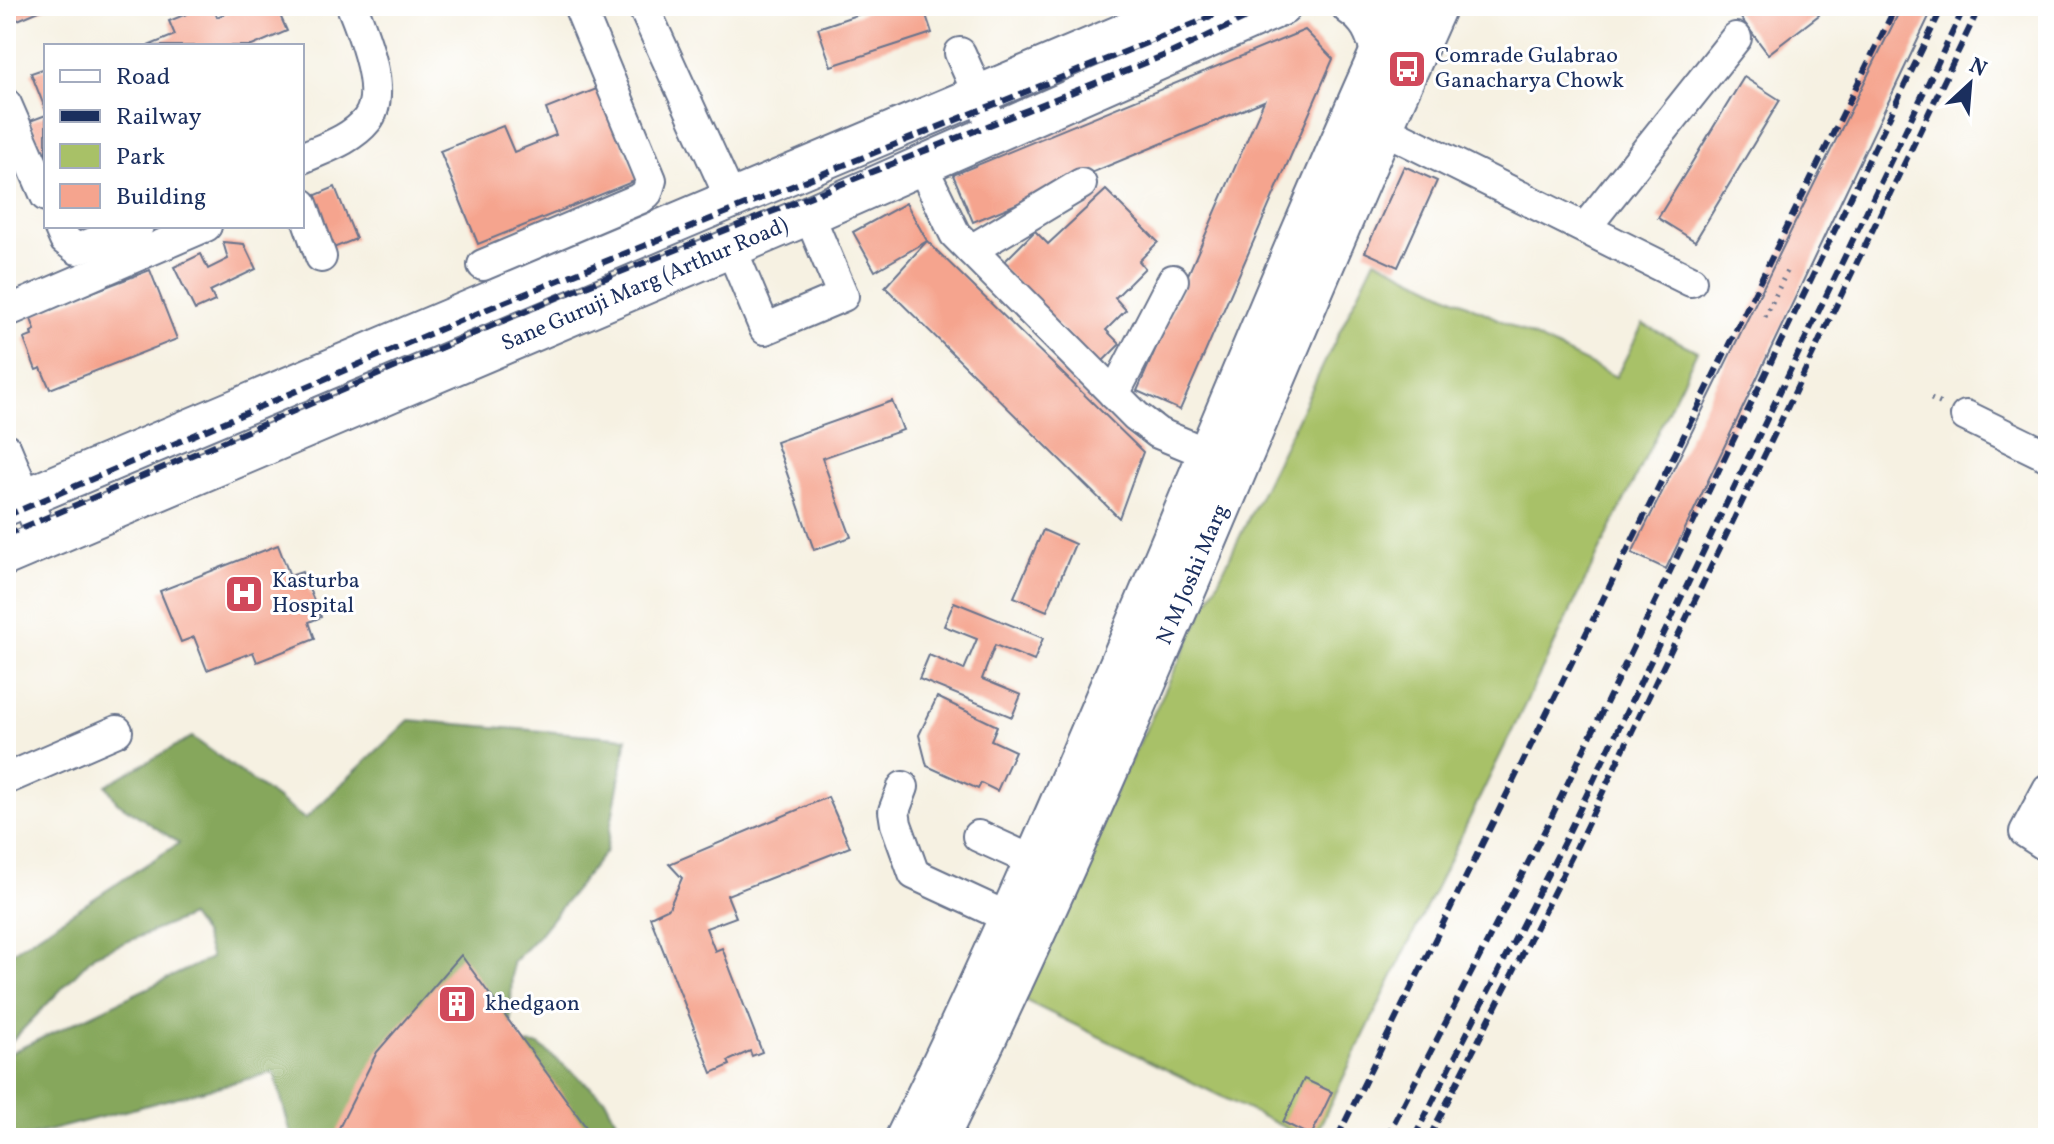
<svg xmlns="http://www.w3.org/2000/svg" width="2054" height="1144" viewBox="0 0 2054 1144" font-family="Vollkorn,serif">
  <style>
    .green { fill: #a8c167; stroke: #627862; stroke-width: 2 }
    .forest { fill: #86a75c; stroke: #506b5d; stroke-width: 2 }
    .building { fill: #f5a48e }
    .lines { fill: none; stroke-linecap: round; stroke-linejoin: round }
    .minor-casing { stroke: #68738c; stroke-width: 34 }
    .major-casing { stroke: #68738c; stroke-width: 42 }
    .path { stroke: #68738c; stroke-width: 5; stroke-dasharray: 2 6; stroke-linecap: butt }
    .minor { stroke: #fff; stroke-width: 30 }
    .major { stroke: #fff; stroke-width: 38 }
    .rail { stroke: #1b2f5e; stroke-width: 6; stroke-dasharray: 12 6; stroke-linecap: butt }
    .labels { text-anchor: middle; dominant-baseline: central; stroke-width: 6; stroke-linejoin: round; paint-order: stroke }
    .poi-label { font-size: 22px; fill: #1b2f5e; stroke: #fff; text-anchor: start }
    .street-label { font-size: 22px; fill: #1b2f5e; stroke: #fff }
  </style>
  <rect width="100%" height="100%" fill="#fff"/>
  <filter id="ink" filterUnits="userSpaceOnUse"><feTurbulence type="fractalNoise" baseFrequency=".0125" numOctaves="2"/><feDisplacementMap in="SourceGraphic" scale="16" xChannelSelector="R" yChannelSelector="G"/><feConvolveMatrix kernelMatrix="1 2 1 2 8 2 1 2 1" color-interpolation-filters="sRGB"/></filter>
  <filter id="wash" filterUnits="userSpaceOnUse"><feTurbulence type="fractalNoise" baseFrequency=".006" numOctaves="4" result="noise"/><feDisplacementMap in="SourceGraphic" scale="32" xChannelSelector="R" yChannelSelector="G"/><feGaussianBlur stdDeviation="1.8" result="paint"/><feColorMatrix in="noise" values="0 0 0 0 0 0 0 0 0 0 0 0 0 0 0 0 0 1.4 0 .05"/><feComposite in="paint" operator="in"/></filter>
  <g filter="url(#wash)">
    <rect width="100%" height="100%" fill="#f6f1e2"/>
    <polygon class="green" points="1375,259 1616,377 1643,324 1697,351 1314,1138 1306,1138 1016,996"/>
    <polygon class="forest" points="409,720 627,738 606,851 538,936 512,963 510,1044 539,1045 605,1099 625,1138 292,1138 274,1072 21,1138 6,1138 6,1055 211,958 203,934 190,916 94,955 6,1047 6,956 179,843 117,802 106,785 192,737 305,819"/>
    <g id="blocks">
      <g class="building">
        <polygon points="6,6 51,6 6,25"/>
        <polygon points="206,6 213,6 217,17 242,6 276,6 287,31 252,46 148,46 175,35 169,21"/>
        <polygon points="883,6 923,6 932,33 831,66 818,28"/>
        <polygon points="1732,6 1812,6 1819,15 1768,54"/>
        <polygon points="1902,6 1934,6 1666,569 1632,553"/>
        <polygon points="1305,30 1333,59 1180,410 1137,391 1264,101 973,222 953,175"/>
        <polygon points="46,68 46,111 31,73"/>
        <polygon points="1744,77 1780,100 1695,241 1658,218"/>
        <polygon points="599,88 637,180 478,244 440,151 503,126 514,152 556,135 546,109"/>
        <polygon points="46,115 46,159 30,121"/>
        <polygon points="1404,166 1437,181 1398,267 1365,252"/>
        <polygon points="335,187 356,239 331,249 309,198"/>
        <polygon points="1106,190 1158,242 1139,261 1145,268 1115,298 1126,310 1106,330 1120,344 1098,366 1000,266 1035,231 1048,244"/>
        <polygon points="906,203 927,241 1143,452 1119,518 885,287 927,241 875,271 853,232"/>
        <polygon points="223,242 244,244 256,269 210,291 215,301 195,310 174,267 201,254 208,269 228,259"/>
        <polygon points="150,270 177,339 50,389 41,368 36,370 24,339 32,336 31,332 35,330 30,316"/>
        <polygon points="892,401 903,430 822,458 851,537 814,550 776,442"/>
        <polygon points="1043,530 1075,544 1047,611 1014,597"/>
        <polygon points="278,545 290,576 302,572 321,617 309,622 315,639 257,662 253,652 207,670 194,637 181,642 160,591"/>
        <polygon points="954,602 1043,638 1034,661 995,645 982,679 1021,695 1012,717 919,679 929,655 964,670 977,639 944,626"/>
        <polygon points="937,697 997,726 991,740 1015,751 997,791 981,783 978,789 927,766 919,735"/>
        <polygon points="828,797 850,847 727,895 736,917 706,928 715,951 722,948 762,1052 752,1056 750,1051 728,1061 730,1065 712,1073 650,917 669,908 682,878 669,864"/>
        <polygon points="461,955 594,1138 345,1138 337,1132 377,1052"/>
        <polygon points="1304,1079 1332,1092 1311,1136 1283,1122"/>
      </g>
    </g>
  </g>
  <g filter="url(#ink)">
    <use href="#blocks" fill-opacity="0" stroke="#68738c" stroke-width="2"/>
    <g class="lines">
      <g class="minor-casing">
        <g id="minor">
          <polyline points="643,6 731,199"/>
          <polyline points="960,53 995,132"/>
          <polyline points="6,104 46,196"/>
          <polyline points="1382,128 1691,281"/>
          <path d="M 302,158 C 324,148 351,140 367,120 C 388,94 363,33 352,6"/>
          <polyline points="921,164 955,234 1136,416 1158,433 1228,462"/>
          <polyline points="302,204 321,257"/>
          <polyline points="59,226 65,240 77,249 138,226"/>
          <polyline points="1585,228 1736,38"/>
          <polyline points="731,248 765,329 843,296 809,215"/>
          <polyline points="971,250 1081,184"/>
          <polyline points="483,265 641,198 647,193 651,180 579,6"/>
          <polyline points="6,312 206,226"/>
          <polyline points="1114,394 1173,280"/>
          <polyline points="1966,416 2048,456"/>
          <polyline points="6,449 44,540"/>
          <polyline points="6,779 117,731"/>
          <polyline points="903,787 894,811 896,824 914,874 1007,917"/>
          <polyline points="2048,789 2025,832 2048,847"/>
          <polyline points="978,836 1033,861"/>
        </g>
      </g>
      <g class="major-casing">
        <g id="major">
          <path d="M 1351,6 C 1369,18 1374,31 1380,51 L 1392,57"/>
          <polyline points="6,506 1188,6"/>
          <path id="s1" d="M 6,556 L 809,215 L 1282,6"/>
          <path d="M 905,1138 C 1087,768 1230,381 1400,6"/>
          <path id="s2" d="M 939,1138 C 1121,768 1269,382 1437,6"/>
        </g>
      </g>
      <g class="path">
        <polyline points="1765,317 1789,267"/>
        <polyline points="1931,399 1944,405"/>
      </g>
      <use href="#minor" class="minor"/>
      <use href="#major" class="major"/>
      <g class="rail">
        <polyline points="6,516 485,310 1196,23 1232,6"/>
        <polyline points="6,535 563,295 1173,52 1272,6"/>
        <polyline points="1337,1138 1896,6"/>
        <polyline points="1386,1138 1546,828 1943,6"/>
        <polyline points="1414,1138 1563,844 1965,6"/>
        <polyline points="1429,1138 1576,848 1980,6"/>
      </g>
    </g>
  </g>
  <defs>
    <g id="bus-square" transform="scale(2)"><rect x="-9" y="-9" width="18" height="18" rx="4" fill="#d1495b" stroke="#fff"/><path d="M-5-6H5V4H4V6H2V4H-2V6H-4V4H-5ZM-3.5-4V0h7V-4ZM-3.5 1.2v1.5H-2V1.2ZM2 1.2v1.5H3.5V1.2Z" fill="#fff"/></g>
    <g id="hospital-square" transform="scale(2)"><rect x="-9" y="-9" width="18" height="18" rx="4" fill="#d1495b" stroke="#fff"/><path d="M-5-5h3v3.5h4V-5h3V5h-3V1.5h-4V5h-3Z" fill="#fff"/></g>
    <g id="building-square" transform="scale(2)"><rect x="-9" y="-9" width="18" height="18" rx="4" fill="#d1495b" stroke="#fff"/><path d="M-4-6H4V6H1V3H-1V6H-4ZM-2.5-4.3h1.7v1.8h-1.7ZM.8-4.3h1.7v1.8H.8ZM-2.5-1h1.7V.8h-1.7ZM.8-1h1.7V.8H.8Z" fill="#fff"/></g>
  </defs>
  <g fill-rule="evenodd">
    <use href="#bus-square" x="1407" y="69"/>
    <use href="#hospital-square" x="244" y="594"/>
    <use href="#building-square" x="457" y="1004"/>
  </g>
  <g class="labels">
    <g class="poi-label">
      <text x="1435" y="56">Comrade Gulabrao<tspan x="1435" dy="25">Ganacharya Chowk</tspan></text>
      <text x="272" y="581">Kasturba<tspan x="272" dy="25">Hospital</tspan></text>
      <text x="485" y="1004">khedgaon</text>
    </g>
    <g class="street-label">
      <text stroke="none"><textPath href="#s1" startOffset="694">Sane Guruji Marg (Arthur Road)</textPath></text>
      <text stroke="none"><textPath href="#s2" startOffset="618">N M Joshi Marg</textPath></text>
    </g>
  </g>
  <rect width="2054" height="1144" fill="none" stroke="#fff" stroke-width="32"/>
  <rect x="44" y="44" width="260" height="184" fill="#ffffff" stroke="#a4acbf" stroke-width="2"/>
  <rect x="60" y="70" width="40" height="12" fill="#ffffff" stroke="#a4acbf" stroke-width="2"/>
  <text x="116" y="84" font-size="24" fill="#1b2f5e">Road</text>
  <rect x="60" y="110" width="40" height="12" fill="#1b2f5e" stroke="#a4acbf" stroke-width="2"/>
  <text x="116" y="124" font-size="24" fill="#1b2f5e">Railway</text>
  <rect x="60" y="144" width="40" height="24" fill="#a8c167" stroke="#a4acbf" stroke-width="2"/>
  <text x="116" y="164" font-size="24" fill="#1b2f5e">Park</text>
  <rect x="60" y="184" width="40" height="24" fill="#f5a48e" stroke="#a4acbf" stroke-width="2"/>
  <text x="116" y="204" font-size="24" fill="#1b2f5e">Building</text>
  <g transform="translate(1970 84) rotate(26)" stroke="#ffffff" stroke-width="6" paint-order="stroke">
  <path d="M0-6L14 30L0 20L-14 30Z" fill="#1b2f5e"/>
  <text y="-12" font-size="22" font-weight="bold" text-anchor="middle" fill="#1b2f5e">N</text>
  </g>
</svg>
